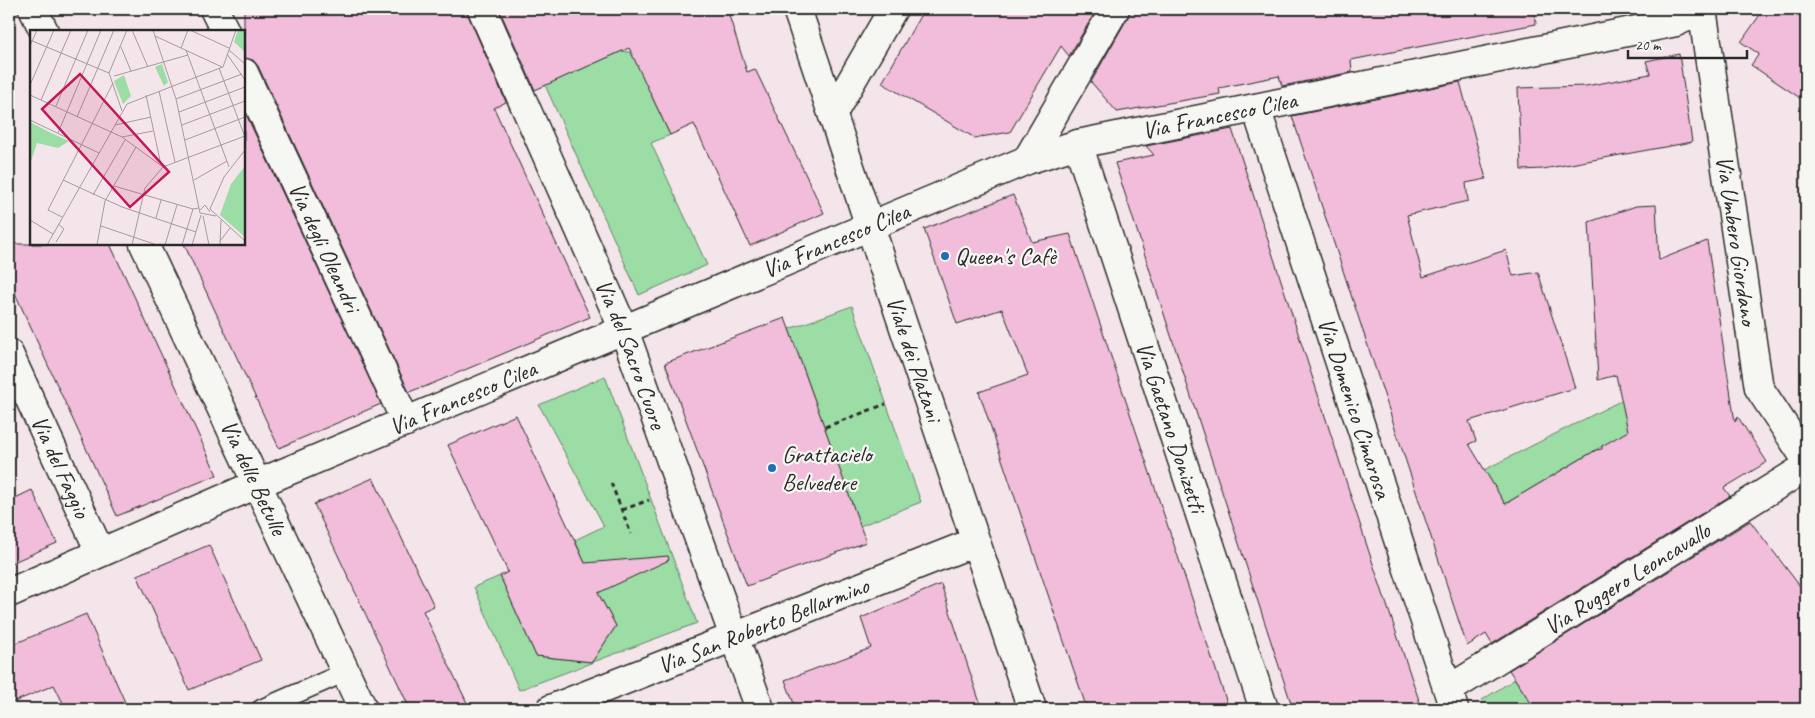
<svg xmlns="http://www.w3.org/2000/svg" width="1815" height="718" viewBox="0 0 1815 718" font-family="Caveat,sans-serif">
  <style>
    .green { fill: #9cdca5; stroke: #648468 }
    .building { fill: #f1bdda; stroke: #2b2b2b }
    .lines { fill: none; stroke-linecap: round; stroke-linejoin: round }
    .lane-casing { stroke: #2b2b2b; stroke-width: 21 }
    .street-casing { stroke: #2b2b2b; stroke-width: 31 }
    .secondary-casing { stroke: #2b2b2b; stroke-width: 31 }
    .path { stroke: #2b2b2b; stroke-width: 3; stroke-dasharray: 5 4; stroke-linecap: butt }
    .lane { stroke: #f6f6f2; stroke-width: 18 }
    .street { stroke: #f6f6f2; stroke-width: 28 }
    .secondary { stroke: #f6f6f2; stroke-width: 28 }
    .poi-dot { fill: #1f6fb2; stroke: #f6f6f2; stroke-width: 2 }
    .labels { text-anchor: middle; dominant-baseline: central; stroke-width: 4.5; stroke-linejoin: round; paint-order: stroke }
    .street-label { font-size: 24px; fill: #2b2b2b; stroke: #f6f6f2 }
    .poi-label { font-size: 24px; fill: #2b2b2b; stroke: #f6f6f2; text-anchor: start }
    .inset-road { fill: none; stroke: #a49b9e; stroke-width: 1 }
    .view { fill: #c2185b; fill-opacity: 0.15; stroke: #c2185b; stroke-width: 2.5 }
    .inset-edge { fill: none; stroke: #2b2b2b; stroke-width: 2.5 }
  </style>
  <rect width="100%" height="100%" fill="#f4e5eb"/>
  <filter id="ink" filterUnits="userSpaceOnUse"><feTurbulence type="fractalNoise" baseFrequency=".02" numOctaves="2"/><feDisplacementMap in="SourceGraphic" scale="10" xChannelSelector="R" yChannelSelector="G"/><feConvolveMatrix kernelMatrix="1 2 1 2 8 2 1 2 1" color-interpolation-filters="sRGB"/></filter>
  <g filter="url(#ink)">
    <g class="green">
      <polygon points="622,51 670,58 646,84 670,135 651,143 707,265 639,295 545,85"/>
      <polygon points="852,306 921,502 860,526 789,329"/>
      <polygon points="605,376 697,623 519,690 474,587 500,576 536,656 592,662 616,626 598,593 575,540 604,526 539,405"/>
      <polygon points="1632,395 1662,449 1604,445 1505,504 1484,470"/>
      <polygon points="1515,679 1535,709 1485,709 1482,700"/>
    </g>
    <g class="building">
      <polygon points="244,9 467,9 468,15 506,102 494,108 590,317 422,388 422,387 409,392 258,66 253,60 244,58"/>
      <polygon points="499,9 727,9 747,72 755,69 824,213 750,246 694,124 670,135 629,48 535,90"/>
      <polygon points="924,9 1097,9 1069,56 1061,46 1010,132 975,138 882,83"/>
      <polygon points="1131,9 1534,9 1536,24 1351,60 1352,72 1282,86 1279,76 1219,88 1220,94 1117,112 1091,82 1128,17"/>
      <polygon points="1764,9 1806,9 1806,102 1751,65 1759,54 1741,42"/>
      <polygon points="1679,54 1692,142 1543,169 1521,170 1518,88 1586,86 1650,74 1646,61"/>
      <polygon points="1460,82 1486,179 1466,183 1468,201 1407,215 1423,277 1506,250 1513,276 1538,272 1575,388 1469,421 1476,441 1469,444 1505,504 1596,450 1602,449 1602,446 1628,431 1616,375 1598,380 1589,222 1636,206 1656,205 1659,260 1707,241 1735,422 1738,417 1767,462 1724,488 1730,496 1492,644 1486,634 1467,646 1292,116"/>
      <polygon points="244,110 381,404 279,448 184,244 244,244"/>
      <polygon points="1232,129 1368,549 1422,709 1293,709 1164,314 1115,163 1154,155 1146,146"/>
      <polygon points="1013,195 1032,242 1070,234 1229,709 1087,709 979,392 1028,375 1002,309 957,324 924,229"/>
      <polygon points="9,244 110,244 217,475 117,516 9,280"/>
      <polygon points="785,318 866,542 747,586 665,363"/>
      <polygon points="516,415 585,563 668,556 669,560 598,593 616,626 592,662 536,656 500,576 508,572 448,445"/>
      <polygon points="373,478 434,606 423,611 470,709 410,709 314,504"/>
      <polygon points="32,490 57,543 9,564 9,501"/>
      <polygon points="1750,521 1806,594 1806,709 1535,709 1509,670"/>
      <polygon points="209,545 261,660 189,690 137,575"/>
      <polygon points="941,584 982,709 796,709 785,680 871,648 861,618"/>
      <polygon points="86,614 128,709 66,709 54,685 9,704 9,646"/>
    </g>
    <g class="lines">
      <g class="lane-casing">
        <polyline id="lane" points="261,709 346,672"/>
      </g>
      <g class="street-casing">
        <g id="street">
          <polyline points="33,9 44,31"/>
          <polyline points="214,9 225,31"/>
          <path id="s1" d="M 482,9 L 624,330 L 760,709"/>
          <path id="s2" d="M 1702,9 L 1759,388 L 1806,459"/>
          <path id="s3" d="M 244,73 L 406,422"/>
          <path id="s4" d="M 1256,108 L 1454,709"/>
          <polyline points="833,113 893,9"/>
          <path id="s5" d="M 1078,144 L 1264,709"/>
          <polyline points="1027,160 1115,9"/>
          <path id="s6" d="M 144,244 L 363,709"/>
          <path id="s7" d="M 9,354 L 100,552"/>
          <path id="s8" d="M 9,593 L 257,484 L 1027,160 L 1078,144 L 1676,22 L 1702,10"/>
          <path id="s9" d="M 1448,690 L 1806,467"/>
          <path id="s10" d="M 551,709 L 975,542"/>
        </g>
      </g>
      <g class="secondary-casing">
        <g id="secondary">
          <path id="s11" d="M 797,9 L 1032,709"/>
        </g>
      </g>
      <g class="path">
        <polyline points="825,427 886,404"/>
        <polyline points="611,483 631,534"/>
        <polyline points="622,510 649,500"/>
      </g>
      <use href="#lane" class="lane"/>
      <use href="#street" class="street"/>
      <use href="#secondary" class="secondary"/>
    </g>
  </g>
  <g class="poi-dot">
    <circle cx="945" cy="256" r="5"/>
    <circle cx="772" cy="468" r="5"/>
  </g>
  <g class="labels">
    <g class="street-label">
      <text stroke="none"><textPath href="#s8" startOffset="1304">Via Francesco Cilea</textPath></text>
      <text stroke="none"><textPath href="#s8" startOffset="899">Via Francesco Cilea</textPath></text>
      <text stroke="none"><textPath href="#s2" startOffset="234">Via Umbero Giordano</textPath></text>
      <text stroke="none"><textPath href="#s3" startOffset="192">Via degli Oleandri</textPath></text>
      <text stroke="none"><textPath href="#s1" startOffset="376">Via del Sacro Cuore</textPath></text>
      <text stroke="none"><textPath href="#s11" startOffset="369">Viale dei Platani</textPath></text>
      <text stroke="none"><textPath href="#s8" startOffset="494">Via Francesco Cilea</textPath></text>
      <text stroke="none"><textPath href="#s4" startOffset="316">Via Domenico Cimarosa</textPath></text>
      <text stroke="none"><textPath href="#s5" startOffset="298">Via Gaetano Donizetti</textPath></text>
      <text stroke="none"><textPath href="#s7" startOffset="124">Via del Faggio</textPath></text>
      <text stroke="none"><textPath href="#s6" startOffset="258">Via delle Betulle</textPath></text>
      <text stroke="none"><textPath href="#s9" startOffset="211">Via Ruggero Leoncavallo</textPath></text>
      <text stroke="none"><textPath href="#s10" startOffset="228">Via San Roberto Bellarmino</textPath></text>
    </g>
    <g class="poi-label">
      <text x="955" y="256">Queen's Cafè</text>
      <text x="782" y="454">Grattacielo<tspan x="782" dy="28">Belvedere</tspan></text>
    </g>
  </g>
  <g transform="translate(30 30)">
    <rect width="215" height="215" fill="#f4e5eb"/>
    <path d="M 208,0 L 215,0 L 215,22 L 204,12 ZM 132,34 L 138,52 L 134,56 L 125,37 ZM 94,45 L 101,66 L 93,74 L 84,51 ZM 0,92 L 21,103 L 39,111 L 28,118 L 7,113 L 0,134 ZM 215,136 L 215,207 L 190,185 L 201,154 Z" fill="#9cdca5"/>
    <path class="inset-road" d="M 102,0 L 118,37M 123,0 L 146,69 L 170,183 L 186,186M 160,0 L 199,18M 125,6 L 192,37M 0,10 L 79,43 L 92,81M 0,16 L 7,0M 91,17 L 101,41M 151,18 L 158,0M 156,20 L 199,137M 199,20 L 215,34M 197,24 L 215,50M 189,38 L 215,107M 79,43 L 97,0M 84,46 L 158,25M 0,55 L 24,0M 143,56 L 193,37 L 206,0M 129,61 L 145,132M 0,65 L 92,107 L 133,137M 116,65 L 131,135M 146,69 L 212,44M 11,70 L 41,0M 26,76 L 58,0M 149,82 L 215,57M 47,87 L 84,0M 0,90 L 69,123M 85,95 L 121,87M 152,95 L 215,71M 28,103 L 71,0M 92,107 L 123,101M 155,110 L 215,87M 33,150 L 92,177 L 166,202M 164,150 L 197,131M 84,156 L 163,179 L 169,178M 63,165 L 95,110M 180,179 L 194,147 L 215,120M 180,179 L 215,211M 169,181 L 175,175 L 180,182M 173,186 L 179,215M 32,187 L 18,180 L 83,53M 126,188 L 131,170M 0,190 L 23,204M 71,196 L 127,215M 190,211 L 200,198M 26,212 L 34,199 L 28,194M 17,215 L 97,74 L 143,56M 67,215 L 75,171 L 106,117M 102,215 L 115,158 L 133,137 L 215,106M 135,215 L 147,175M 152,215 L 163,179M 162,215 L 171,185M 190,215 L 191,190"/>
    <path class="view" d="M 50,44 L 139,142 L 100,177 L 12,79 Z"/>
    <rect width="215" height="215" class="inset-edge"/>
  </g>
  <rect width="1815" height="718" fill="none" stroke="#f6f6f2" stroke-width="30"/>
  <rect x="15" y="15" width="1785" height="688" fill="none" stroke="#2b2b2b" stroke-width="2" filter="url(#ink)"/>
  <path d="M1628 50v8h119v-8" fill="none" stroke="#2b2b2b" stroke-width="2.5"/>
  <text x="1635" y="50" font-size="15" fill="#2b2b2b" stroke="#f6f6f2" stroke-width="4" paint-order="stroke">20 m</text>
</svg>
